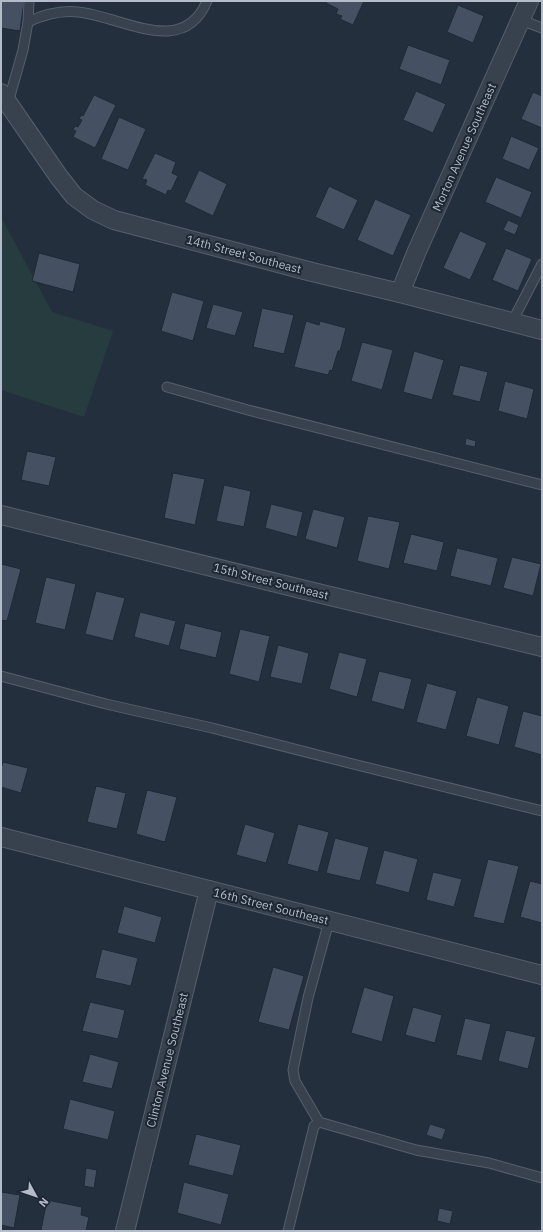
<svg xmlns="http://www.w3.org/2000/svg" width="543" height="1232" viewBox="0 0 543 1232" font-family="'IBM Plex Sans',sans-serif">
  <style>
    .green { fill: #263c3f }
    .building { fill: #455162; stroke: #1f2835 }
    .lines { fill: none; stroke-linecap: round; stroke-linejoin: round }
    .service-casing { stroke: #565f6c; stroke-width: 11 }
    .minor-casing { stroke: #565f6c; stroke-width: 20 }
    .service { stroke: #38414e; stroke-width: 9 }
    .minor { stroke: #38414e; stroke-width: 18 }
    .labels { text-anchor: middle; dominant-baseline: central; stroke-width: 4; stroke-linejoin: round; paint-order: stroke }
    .street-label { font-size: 12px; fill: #b4bcc9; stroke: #1d2633 }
  </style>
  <rect width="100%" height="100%" fill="#242f3e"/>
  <polygon class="green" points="1,217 52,312 113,331 84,417 1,390"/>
  <g class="building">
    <polygon points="1,1 24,1 20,31 1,28"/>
    <polygon points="327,1 364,1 353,25 340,19 342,16 336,14 338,9 326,3"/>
    <polygon points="458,5 484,16 473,43 447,32"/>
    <polygon points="408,45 450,60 441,85 399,69"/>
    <polygon points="416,91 446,104 433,133 403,120"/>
    <polygon points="533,92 542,96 542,128 521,119"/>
    <polygon points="94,95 116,105 95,148 73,137 76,131 73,130 75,126 78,127 82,120 79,119 81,115 83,116"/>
    <polygon points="119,117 146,129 128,170 101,159"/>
    <polygon points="511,136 539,148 529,170 502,159"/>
    <polygon points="155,153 176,162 172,173 178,176 171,191 168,190 166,195 145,185 147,180 142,179"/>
    <polygon points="199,170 227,184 213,216 184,202"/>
    <polygon points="496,177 532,192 521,218 485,202"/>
    <polygon points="329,186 358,200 344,230 315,217"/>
    <polygon points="375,199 411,215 393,256 357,240"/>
    <polygon points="508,220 519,225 515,235 503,230"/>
    <polygon points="460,231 487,243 470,280 443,268"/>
    <polygon points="506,248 532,259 518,291 492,280"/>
    <polygon points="39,253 80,264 73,292 32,281"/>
    <polygon points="172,292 204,301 193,341 161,331"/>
    <polygon points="213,304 243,312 235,336 206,328"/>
    <polygon points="262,308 294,315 284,354 253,347"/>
    <polygon points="306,321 319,325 320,321 346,328 340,351 338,351 332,371 330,370 328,375 294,367"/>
    <polygon points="362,342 393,350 382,390 351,381"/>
    <polygon points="414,351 444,360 432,400 403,392"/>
    <polygon points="460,365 488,372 480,402 452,395"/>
    <polygon points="505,381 534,389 527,419 498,411"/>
    <polygon points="466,438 476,441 475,447 465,445"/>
    <polygon points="27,451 56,457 49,486 21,480"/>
    <polygon points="173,473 205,479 195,525 164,518"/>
    <polygon points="224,485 251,491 244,527 216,521"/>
    <polygon points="271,504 303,512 297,537 265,528"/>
    <polygon points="313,509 345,517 337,548 305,539"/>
    <polygon points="368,516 400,522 389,569 357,561"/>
    <polygon points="411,534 444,542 437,571 403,563"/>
    <polygon points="457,548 498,558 491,586 450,576"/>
    <polygon points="512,557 541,564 533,596 503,588"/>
    <polygon points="1,564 21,569 7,621 1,620"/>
    <polygon points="46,577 76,584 65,630 35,623"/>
    <polygon points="96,591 125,598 113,641 85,634"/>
    <polygon points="140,612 176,621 169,646 134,637"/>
    <polygon points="185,623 222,632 216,658 179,649"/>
    <polygon points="240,629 270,636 259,682 229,674"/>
    <polygon points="278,645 309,653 302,684 270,677"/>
    <polygon points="339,652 367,659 357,697 329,689"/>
    <polygon points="379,671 412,679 404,710 371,701"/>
    <polygon points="427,683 457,691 446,730 416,722"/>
    <polygon points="477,697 509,706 499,745 466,736"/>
    <polygon points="523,711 542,716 542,755 514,747"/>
    <polygon points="3,762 28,768 21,793 1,787 1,768"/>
    <polygon points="96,786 126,793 117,829 87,822"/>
    <polygon points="147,790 177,797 165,842 136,834"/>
    <polygon points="245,824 275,833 266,863 236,855"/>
    <polygon points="298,824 329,832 318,872 287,864"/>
    <polygon points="335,838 369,847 360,881 326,873"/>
    <polygon points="384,850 418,859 409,893 375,884"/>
    <polygon points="488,859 519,866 504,924 473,917"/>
    <polygon points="433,872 462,879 454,907 426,900"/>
    <polygon points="530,881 542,884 542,923 520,917"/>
    <polygon points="124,906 162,917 155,943 117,933"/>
    <polygon points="102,949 138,958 131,986 95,978"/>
    <polygon points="273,967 304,976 289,1030 258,1022"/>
    <polygon points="364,987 394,996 382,1042 351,1033"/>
    <polygon points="90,1002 125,1010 118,1039 82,1031"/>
    <polygon points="413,1007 442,1015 435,1043 405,1035"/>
    <polygon points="465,1018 491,1024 482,1061 456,1055"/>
    <polygon points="506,1030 536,1037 528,1069 498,1061"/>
    <polygon points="90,1054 119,1062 112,1089 82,1082"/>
    <polygon points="70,1099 115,1111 108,1140 63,1129"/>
    <polygon points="430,1124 446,1129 442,1140 426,1135"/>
    <polygon points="196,1134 241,1145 233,1176 188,1165"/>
    <polygon points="86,1168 97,1170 94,1188 84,1186"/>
    <polygon points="184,1182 229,1194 221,1225 177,1213"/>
    <polygon points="1,1192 20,1195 14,1228 1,1225"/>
    <polygon points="47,1200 82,1207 81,1215 89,1217 86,1231 45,1231 41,1230"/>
    <polygon points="439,1208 453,1211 450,1224 437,1221"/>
  </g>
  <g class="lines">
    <g class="service-casing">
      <g id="service">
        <polyline points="521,20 542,28"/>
        <polyline points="28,22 29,1"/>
        <path d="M 8,103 L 23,50 L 28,22 C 45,14 60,10 78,12 C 121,16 183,59 207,1"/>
        <polyline points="512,322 542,264"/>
        <polyline points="167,387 248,410 542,485"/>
        <polyline points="1,676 106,704 212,728 353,764 542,811"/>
        <polyline points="319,1122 295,1081 293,1070 308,998 329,921"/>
        <polyline points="288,1231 314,1126 319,1122 416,1150 489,1163 542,1178"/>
      </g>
    </g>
    <g class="minor-casing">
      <g id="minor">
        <polyline points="1,93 59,177 74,196 93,210 114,220 312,272 400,293 542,330"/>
        <polyline points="400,293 417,251 529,1"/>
        <polyline points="1,515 301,589 542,647"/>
        <polyline points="1,837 542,975"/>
        <polyline points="125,1231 209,890"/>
      </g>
    </g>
    <use href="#service" class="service"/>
    <use href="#minor" class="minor"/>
  </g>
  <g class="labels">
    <g class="street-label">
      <text transform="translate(464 147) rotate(-66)">Morton Avenue Southeast</text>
      <text transform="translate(244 254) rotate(15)">14th Street Southeast</text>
      <text transform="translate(271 581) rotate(14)">15th Street Southeast</text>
      <text transform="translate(271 906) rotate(14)">16th Street Southeast</text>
      <text transform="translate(167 1060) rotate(-76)">Clinton Avenue Southeast</text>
    </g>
  </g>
  <rect width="543" height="1232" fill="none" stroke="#b4bcc9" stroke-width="4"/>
  <g transform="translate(36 1196) rotate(130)" stroke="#1d2633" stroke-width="3" paint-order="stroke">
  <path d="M0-3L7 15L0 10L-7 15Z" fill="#b4bcc9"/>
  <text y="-6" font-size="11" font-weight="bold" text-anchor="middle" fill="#b4bcc9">N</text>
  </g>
</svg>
